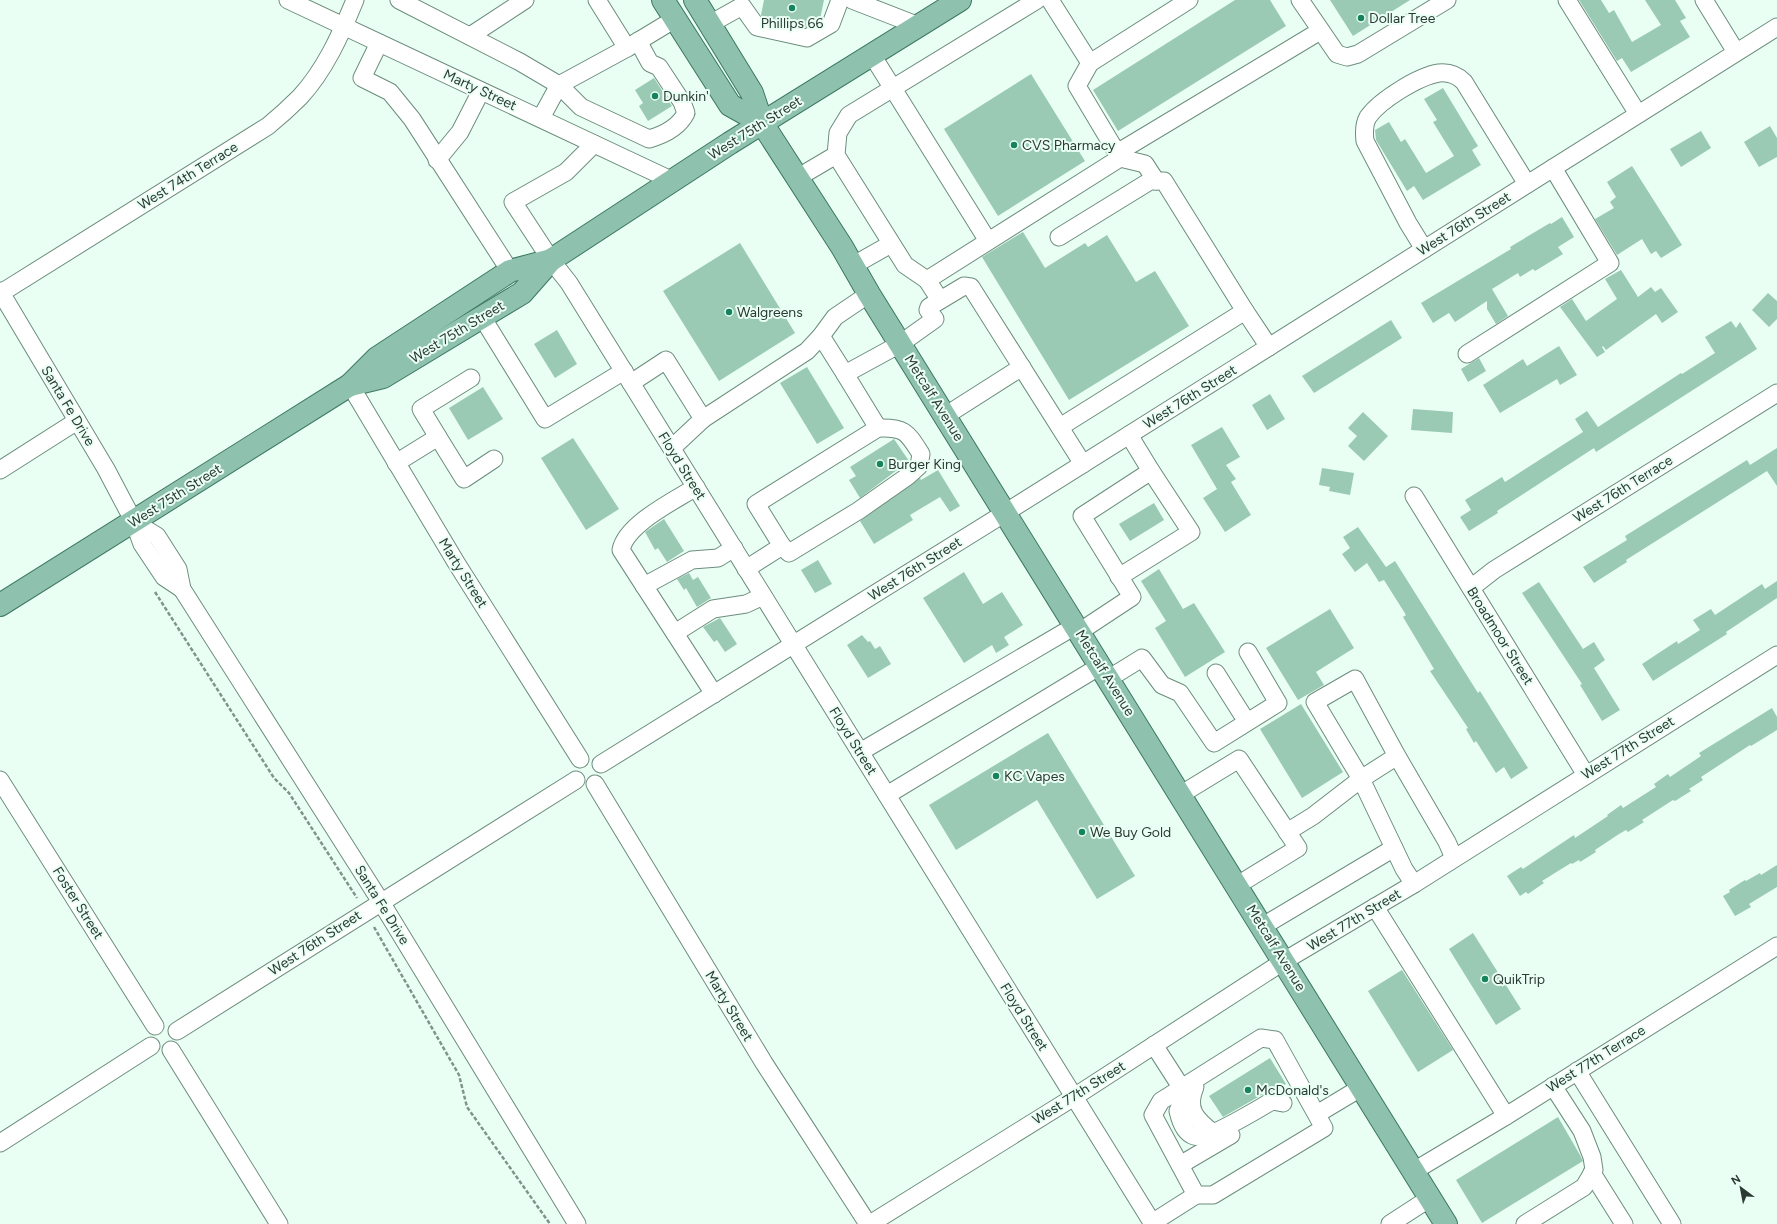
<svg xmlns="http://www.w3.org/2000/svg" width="1777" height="1224" viewBox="0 0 1777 1224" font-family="Figtree,sans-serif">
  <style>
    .building { fill: #9acab4 }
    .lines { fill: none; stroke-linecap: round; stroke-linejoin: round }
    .minor-casing { stroke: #6c8d7d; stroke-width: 19 }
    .major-casing { stroke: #3c7860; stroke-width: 24 }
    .path { stroke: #82938b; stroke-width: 2.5; stroke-dasharray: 4 2; stroke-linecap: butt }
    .minor { stroke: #fff; stroke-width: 17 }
    .major { stroke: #8fc2ae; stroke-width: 22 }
    .poi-dot { fill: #16825e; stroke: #eafff4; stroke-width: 1.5 }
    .labels { text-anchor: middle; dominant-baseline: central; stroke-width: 4; stroke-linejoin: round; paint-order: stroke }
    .poi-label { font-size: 14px; fill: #2c3a34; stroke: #eafff4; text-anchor: start }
    .street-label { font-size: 14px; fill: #2c3a34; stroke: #eafff4 }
  </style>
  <rect width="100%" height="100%" fill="#eafff4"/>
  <g class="building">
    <polygon points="764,0 824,0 820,19 807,27 762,17 761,15"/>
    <polygon points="1235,0 1270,0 1286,26 1118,131 1093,90"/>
    <polygon points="1330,0 1410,0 1353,36"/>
    <polygon points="1579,0 1601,0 1609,13 1614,10 1632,42 1661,25 1645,0 1675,0 1686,18 1680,21 1690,37 1631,72 1622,58 1617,61"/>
    <polygon points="1031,74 1085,161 998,216 944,129"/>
    <polygon points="654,78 672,106 648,121 639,106 643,103 635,90"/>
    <polygon points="1443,88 1478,146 1472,150 1481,165 1423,200 1414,186 1407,191 1376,140 1375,130 1389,122 1401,142 1405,139 1426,173 1454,156 1433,122 1437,120 1424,99"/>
    <polygon points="1770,126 1777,138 1777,157 1759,167 1744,142"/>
    <polygon points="1701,131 1711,148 1681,167 1670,149"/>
    <polygon points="1632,166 1682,245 1661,258 1656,251 1651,254 1642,239 1617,255 1595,219 1614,208 1610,202 1616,197 1607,182"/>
    <polygon points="1562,217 1574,237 1558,247 1563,254 1535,271 1533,269 1520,277 1518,273 1492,289 1508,316 1496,324 1487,309 1487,301 1455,322 1449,313 1433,323 1421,303 1511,249 1510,247 1550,223 1551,224"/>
    <polygon points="1023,232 1045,268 1085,243 1088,247 1107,235 1136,282 1155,271 1189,326 1069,400 982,257"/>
    <polygon points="740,243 795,333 719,381 663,291"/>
    <polygon points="1621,270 1638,297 1651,287 1655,292 1661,288 1678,312 1662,323 1656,314 1606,350 1603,346 1602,347 1605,352 1597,357 1560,307 1572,299 1586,321 1617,299 1605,279"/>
    <polygon points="1768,293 1777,301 1777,319 1769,327 1752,310"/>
    <polygon points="1391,320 1402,338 1314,393 1302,376"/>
    <polygon points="1731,321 1736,328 1740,322 1757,349 1596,452 1594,448 1497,511 1498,513 1469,531 1460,517 1471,510 1465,500 1502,477 1505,482 1583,432 1575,419 1587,411 1598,427 1681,373 1682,374 1715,353 1705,337"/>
    <polygon points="557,330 577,364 555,378 534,344"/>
    <polygon points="1559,346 1577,375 1560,385 1557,379 1500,413 1483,385 1523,359 1527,366"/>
    <polygon points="1479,358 1486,371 1468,382 1461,369"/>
    <polygon points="807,367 844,428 817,444 780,383"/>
    <polygon points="483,387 503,419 468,440 449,408"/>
    <polygon points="1270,394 1285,419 1267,430 1252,405"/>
    <polygon points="1413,409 1453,412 1452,433 1411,430"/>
    <polygon points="1363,412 1388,436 1364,461 1348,446 1357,436 1348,428"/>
    <polygon points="1222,427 1240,457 1226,465 1236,479 1231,482 1251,515 1225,532 1203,498 1217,489 1191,445"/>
    <polygon points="573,438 619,509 586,530 541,458"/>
    <polygon points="894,439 909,461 860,498 849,480 856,476 850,467"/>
    <polygon points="1777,448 1777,486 1767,471 1626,560 1627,562 1594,583 1583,567 1627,540 1625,536 1747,460 1750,465"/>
    <polygon points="1322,468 1354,473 1350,495 1329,491 1330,487 1319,485"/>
    <polygon points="938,470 960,506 950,512 940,497 910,515 913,520 874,544 860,521 920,478 921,480"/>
    <polygon points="1154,503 1164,520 1130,541 1119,524"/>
    <polygon points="664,519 684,551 667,562 658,548 655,550 645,532"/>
    <polygon points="1358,527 1386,567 1395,561 1478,693 1480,691 1528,768 1511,779 1504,767 1496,773 1476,741 1474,743 1466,729 1468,728 1430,671 1434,669 1403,617 1406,615 1384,580 1379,582 1367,563 1355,572 1342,554 1350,548 1343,537"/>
    <polygon points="818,560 832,584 815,593 801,570"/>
    <polygon points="1159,569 1183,609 1194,603 1225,652 1185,677 1155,628 1166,621 1141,581"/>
    <polygon points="964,572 983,604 1002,592 1023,625 1004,637 1009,645 996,653 992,645 964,663 923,598"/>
    <polygon points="689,573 693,580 698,577 711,598 697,607 686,588 684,590 677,579"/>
    <polygon points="1777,581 1777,598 1726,632 1727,634 1653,681 1642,664 1677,641 1678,644 1700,630 1693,620 1711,609 1715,615 1762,584 1765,589"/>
    <polygon points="1539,582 1583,649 1594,642 1605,660 1594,668 1620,710 1602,721 1580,685 1582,684 1522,593"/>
    <polygon points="1330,609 1354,648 1316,672 1324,685 1298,700 1266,648"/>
    <polygon points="720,618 737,644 725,652 717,640 714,642 703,627"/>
    <polygon points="862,635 868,642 870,641 875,649 880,646 891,664 868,678 847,645"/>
    <polygon points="1301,704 1343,772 1302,798 1260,729"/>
    <polygon points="1772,708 1777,717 1777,730 1751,746 1750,745 1701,777 1703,780 1689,789 1691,791 1675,801 1673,800 1642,820 1644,822 1628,832 1626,830 1619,834 1595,850 1596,852 1580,862 1579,860 1572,864 1571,863 1542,881 1544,883 1528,894 1526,892 1520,896 1507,876 1521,867 1523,869 1574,835 1575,838 1608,816 1607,815 1621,805 1623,808 1656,787 1654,784 1668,774 1670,777 1701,756 1699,753"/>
    <polygon points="1048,733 1135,876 1097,899 1037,800 956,850 929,805"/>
    <polygon points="1777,865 1777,887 1749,904 1751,907 1735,916 1723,896 1730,892 1729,890 1745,880 1746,881 1760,873 1761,875"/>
    <polygon points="1473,933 1521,1009 1496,1025 1449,949"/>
    <polygon points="1402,970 1453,1050 1418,1072 1368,991"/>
    <polygon points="1270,1058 1286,1084 1274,1091 1267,1092 1223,1117 1209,1096"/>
    <polygon points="1558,1117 1580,1155 1583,1161 1482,1223 1456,1180"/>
  </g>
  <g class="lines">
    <g class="minor-casing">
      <g id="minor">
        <polyline points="288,0 673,181"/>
        <polyline points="399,0 520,62 559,85 627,48 675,19"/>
        <polyline points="597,0 627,48"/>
        <polyline points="852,0 919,26"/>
        <polyline points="1050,0 1090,63"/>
        <polyline points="1300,0 1337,54 1347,57 1358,54 1447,0"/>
        <polyline points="1567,0 1638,114"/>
        <polyline points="1704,0 1736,52"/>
        <polyline points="710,24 742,6 757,27 807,38 831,24 840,0"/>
        <polyline points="470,36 525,0"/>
        <polyline points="379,43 362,78 390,92 412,119 510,271"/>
        <polyline points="872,55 988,241"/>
        <path d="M 541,118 L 559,85 L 581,107 L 649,139 C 663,135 679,127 686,113 L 682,102 L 659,67 L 650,63 L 638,41"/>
        <polyline points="594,144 566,172 513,202 551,260 569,283 1153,1224"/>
        <polyline points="1117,153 1320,31"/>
        <polyline points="1120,158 1145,164 1156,181"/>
        <polyline points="437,160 460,132 481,91"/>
        <polyline points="797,178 836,155"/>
        <polyline points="1059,237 1150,181 1164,181 1245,311"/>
        <path d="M 1424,249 L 1408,223 L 1365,141 C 1364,133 1364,124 1368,117 C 1380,100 1419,76 1439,73 C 1449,72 1457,75 1464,82 L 1527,184"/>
        <polyline points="852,266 891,244"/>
        <polyline points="927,280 905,265 836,155 838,133 849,115 1037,0"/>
        <polyline points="0,291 106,469 134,522 142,544 164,577 182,589"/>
        <path d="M 1,293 L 268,126 C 279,117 290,107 300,97 C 325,70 341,34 355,0"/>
        <polyline points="940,300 927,280 1120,158 1077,86 1090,63 1189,0"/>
        <polyline points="482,317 545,419 624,371"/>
        <polyline points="821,336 845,374 900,344 935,319 928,310 929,307 964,286 971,287 1083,464"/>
        <polyline points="1467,354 1610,263 1553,168"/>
        <polyline points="631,383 666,360 703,419 807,351 821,336 835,317 869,294"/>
        <polyline points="350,385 457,564 580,759"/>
        <polyline points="945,416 1022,367"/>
        <polyline points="1060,427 1245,311 1269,347"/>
        <polyline points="438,437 421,409 471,378"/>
        <polyline points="672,448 703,419"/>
        <polyline points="396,463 438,437 464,479 494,459"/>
        <polyline points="0,470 77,421"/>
        <path d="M 696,487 C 674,501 626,524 621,550 L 714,694"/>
        <polyline points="1414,496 1586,775"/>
        <polyline points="134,522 157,536 178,569 182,589 381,902 577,1224"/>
        <path d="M 782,546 L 789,553 L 858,511 L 908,476 L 919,466 L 921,454 C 907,432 905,427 878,428"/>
        <polyline points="746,569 782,546 756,504 878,428 845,374"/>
        <polyline points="1119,577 1191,532 1151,471"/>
        <polyline points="644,586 692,560 718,558 734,548"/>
        <polyline points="1471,588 1494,570 1777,393"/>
        <polyline points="1079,632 1132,597 1082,516 1151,471 1129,435"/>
        <polyline points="675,633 713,609 746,604 763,596"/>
        <polyline points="1216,673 1247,722"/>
        <polyline points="1108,679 1142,658 1162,685 1180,693 1214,743 1278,703 1248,652"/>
        <polyline points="860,752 1075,626"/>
        <polyline points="1397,756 1361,779 1315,702 1355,679 1397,756 1447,842 1454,858"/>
        <polyline points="601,764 1005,513 1777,27"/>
        <polyline points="0,780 155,1026"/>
        <polyline points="595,784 764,1063 868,1224"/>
        <polyline points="887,795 1100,666"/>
        <polyline points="1180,795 1239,759 1298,848 1236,886"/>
        <polyline points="1287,832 1313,816 1361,779 1394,848"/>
        <polyline points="1375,907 1506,1116"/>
        <polyline points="1263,926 1394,848 1404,869 1414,884"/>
        <polyline points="177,1031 576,780"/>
        <polygon points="1261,1038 1275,1040 1324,1128 1213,1195 1196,1195 1153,1115 1161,1101"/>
        <polyline points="1154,1045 1181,1087"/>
        <polyline points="171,1050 279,1224"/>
        <polyline points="1577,1071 1672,1224"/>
        <path d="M 1195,1087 C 1185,1110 1197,1120 1213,1133"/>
        <path d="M 1192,1094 L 1182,1102 L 1178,1111 C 1180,1120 1184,1133 1194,1136 C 1207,1141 1258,1109 1272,1101 L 1283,1103"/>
        <polyline points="1317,1114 1362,1087"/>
        <polyline points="0,1143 151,1046"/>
        <polyline points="1180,1165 1231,1135"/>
        <polyline points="1414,1171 1506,1116 1777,946"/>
        <polyline points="1592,1173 1624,1224"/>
        <polyline points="1152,1223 1196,1195"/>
        <polyline points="870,1224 1074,1097 1284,961 1414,884 1777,655"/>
        <polyline points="1390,1224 1430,1198"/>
        <polyline points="1525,1224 1584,1187 1594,1170 1592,1157 1582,1131 1553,1086"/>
      </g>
    </g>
    <g class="major-casing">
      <g id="major">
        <polyline points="663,0 730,105 762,123"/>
        <polyline points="695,0 752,93 762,123 842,247 869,294 1446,1224"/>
        <polyline points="350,385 383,377 522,293 551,260 730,143 960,0"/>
        <polyline points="0,605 350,385 377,358 510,271 551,260"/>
      </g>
    </g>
    <g class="path">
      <polyline points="155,592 274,778 289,793 357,898"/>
      <polyline points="374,927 459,1075 467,1107 550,1224"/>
    </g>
    <use href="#minor" class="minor"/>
    <use href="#major" class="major"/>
  </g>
  <g class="poi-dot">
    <circle cx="792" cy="8" r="4"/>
    <circle cx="1361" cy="18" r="4"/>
    <circle cx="655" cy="96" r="4"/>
    <circle cx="1014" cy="145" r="4"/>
    <circle cx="729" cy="312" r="4"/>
    <circle cx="880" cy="464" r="4"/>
    <circle cx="996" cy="776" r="4"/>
    <circle cx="1082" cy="832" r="4"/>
    <circle cx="1485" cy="979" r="4"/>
    <circle cx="1248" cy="1090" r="4"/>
  </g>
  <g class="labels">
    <g class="poi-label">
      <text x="1369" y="18">Dollar Tree</text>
      <text x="792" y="23" text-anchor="middle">Phillips 66</text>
      <text x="663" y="96">Dunkin'</text>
      <text x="1022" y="145">CVS Pharmacy</text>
      <text x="737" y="312">Walgreens</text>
      <text x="888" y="464">Burger King</text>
      <text x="1004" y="776">KC Vapes</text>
      <text x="1090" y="832">We Buy Gold</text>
      <text x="1493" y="979">QuikTrip</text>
      <text x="1256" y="1090">McDonald's</text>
    </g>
    <g class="street-label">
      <text transform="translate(480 90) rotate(25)">Marty Street</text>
      <text transform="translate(755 128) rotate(-32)">West 75th Street</text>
      <text transform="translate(188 176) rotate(-32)">West 74th Terrace</text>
      <text transform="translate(1464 224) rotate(-32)">West 76th Street</text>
      <text transform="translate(457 332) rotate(-31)">West 75th Street</text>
      <text transform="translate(1190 397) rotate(-32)">West 76th Street</text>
      <text transform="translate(934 398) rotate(58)">Metcalf Avenue</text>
      <text transform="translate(68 406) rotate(59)">Santa Fe Drive</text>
      <text transform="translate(682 466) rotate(58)">Floyd Street</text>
      <text transform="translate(1623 489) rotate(-32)">West 76th Terrace</text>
      <text transform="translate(175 496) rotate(-32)">West 75th Street</text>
      <text transform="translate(915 569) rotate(-32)">West 76th Street</text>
      <text transform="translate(463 573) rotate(58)">Marty Street</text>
      <text transform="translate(1500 636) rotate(58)">Broadmoor Street</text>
      <text transform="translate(1105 673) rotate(58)">Metcalf Avenue</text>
      <text transform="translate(853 741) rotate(58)">Floyd Street</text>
      <text transform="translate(1628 748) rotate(-32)">West 77th Street</text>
      <text transform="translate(78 903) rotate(58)">Foster Street</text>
      <text transform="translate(382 905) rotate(58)">Santa Fe Drive</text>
      <text transform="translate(1354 920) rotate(-31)">West 77th Street</text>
      <text transform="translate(315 943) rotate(-33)">West 76th Street</text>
      <text transform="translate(1276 948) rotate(58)">Metcalf Avenue</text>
      <text transform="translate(729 1006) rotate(59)">Marty Street</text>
      <text transform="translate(1024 1017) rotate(58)">Floyd Street</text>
      <text transform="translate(1596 1059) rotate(-32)">West 77th Terrace</text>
      <text transform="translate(1079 1093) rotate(-32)">West 77th Street</text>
    </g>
  </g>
  <g transform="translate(1741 1188) rotate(328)" stroke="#eafff4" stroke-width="3" paint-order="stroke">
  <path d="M0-3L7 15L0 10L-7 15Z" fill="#2c3a34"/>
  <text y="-6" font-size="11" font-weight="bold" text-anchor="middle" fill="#2c3a34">N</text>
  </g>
</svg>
